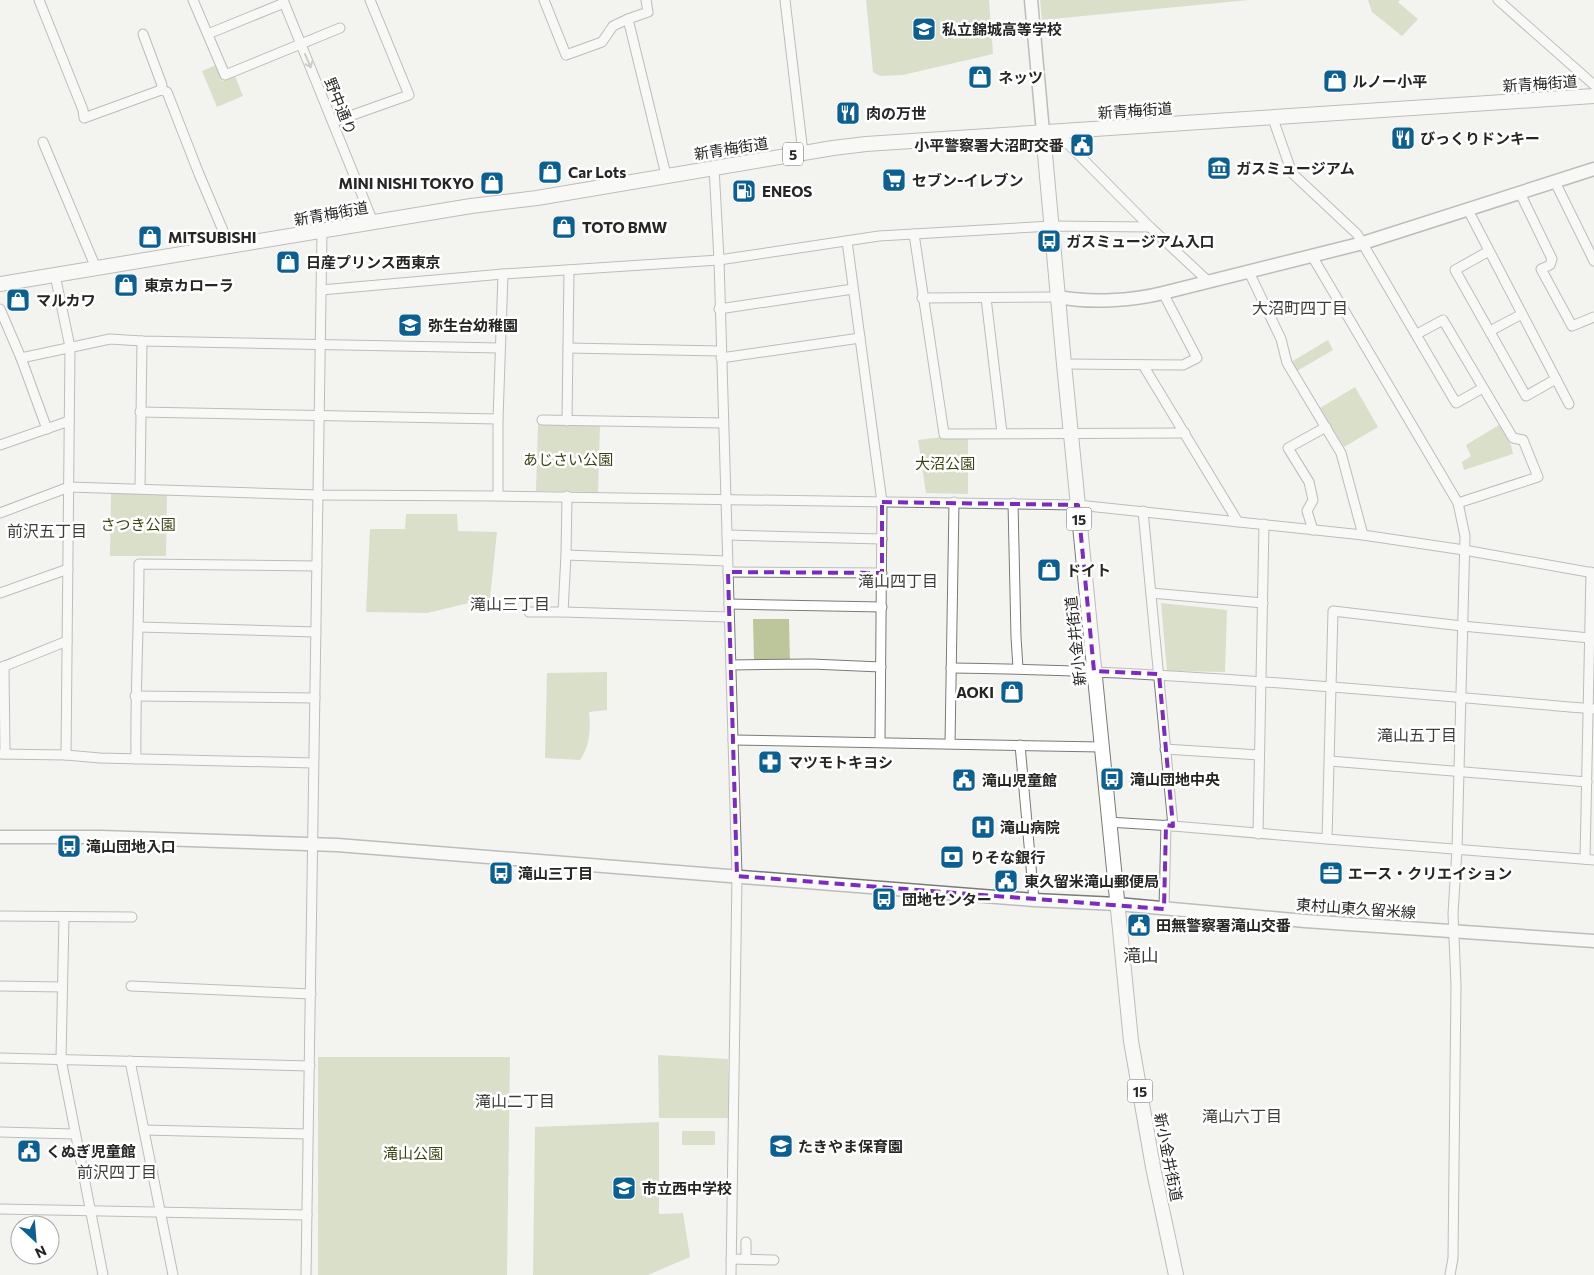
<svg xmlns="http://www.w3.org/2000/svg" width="1594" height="1275" viewBox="0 0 1594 1275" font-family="Commissioner,'Noto Sans JP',sans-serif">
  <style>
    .green { fill: #bdc69b }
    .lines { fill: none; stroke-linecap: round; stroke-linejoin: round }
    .street-casing { stroke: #7a7b77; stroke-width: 11 }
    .secondary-casing { stroke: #7a7b77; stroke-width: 15 }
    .primary-casing { stroke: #7a7b77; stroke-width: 16 }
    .street { stroke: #fff; stroke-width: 9 }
    .secondary { stroke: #fff; stroke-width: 12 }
    .primary { stroke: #fff; stroke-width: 14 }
    .oneway { stroke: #9d9d9d }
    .marked { fill: none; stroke: #7b2cbf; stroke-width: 4; stroke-dasharray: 10 6; stroke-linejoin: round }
    .labels { text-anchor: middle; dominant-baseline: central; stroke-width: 5; stroke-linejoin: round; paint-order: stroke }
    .shield { fill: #fff; stroke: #676766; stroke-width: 1 }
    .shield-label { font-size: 14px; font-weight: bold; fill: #262625 }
    .poi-label { font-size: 15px; font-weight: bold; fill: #262625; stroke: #fff; text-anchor: start }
    .street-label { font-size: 15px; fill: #262625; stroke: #fff }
    .park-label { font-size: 15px; fill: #3c4312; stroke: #fff }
    .neighbourhood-label { font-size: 16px; fill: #3d3e3b; stroke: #fff }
    .quarter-label { font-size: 18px; fill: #3d3e3b; stroke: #fff }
  </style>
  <rect width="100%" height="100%" fill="#f3f4f0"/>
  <g class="green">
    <polygon points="866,0 989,0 993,54 903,75 880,76 873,72"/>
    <polygon points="1040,0 1249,0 1042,20"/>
    <polygon points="1368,0 1400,0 1398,2 1418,19 1402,36 1372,12"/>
    <polygon points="216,65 222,81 235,76 243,96 217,107 202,71"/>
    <polygon points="1328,340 1333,350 1297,371 1291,362"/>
    <polygon points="1355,387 1378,427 1344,447 1320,408"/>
    <polygon points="538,424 600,426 598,492 536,491"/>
    <polygon points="1499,425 1511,445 1513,454 1464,470 1462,462 1471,456 1466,445"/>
    <polygon points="941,437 943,438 968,438 968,494 926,493 918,440"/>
    <polygon points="111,492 167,493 166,556 110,556"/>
    <polygon points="406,514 457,514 458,531 497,532 490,598 427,613 366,612 370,529 405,529"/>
    <polygon points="1161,603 1227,610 1225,672 1167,671"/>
    <polygon points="753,619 789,619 790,662 754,662"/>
    <path d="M 607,672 L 607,710 L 589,712 C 591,728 590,746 580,760 L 545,758 L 547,673 Z"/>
    <polygon points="658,1055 728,1059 729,1118 659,1118"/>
    <polygon points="318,1057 510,1057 507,1275 318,1275"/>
    <polygon points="659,1122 659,1214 683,1213 690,1257 648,1275 533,1275 535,1127"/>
    <rect x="682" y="1131" width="33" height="14"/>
  </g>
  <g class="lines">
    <g class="street-casing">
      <g id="street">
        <polyline points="39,0 83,110 84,118 161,90"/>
        <polyline points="193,0 225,75 340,28"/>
        <polyline points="283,0 373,222"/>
        <polyline points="544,0 566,55 602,42 613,26 628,19"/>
        <polyline points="646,0 648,12 628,19 666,175"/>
        <polyline points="785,0 803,153"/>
        <polyline points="1498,0 1594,85"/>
        <polyline points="143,34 162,85 161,90"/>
        <polyline points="208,34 284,3"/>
        <polyline points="161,90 167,92 199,174 230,247"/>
        <polyline points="1272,116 1292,173 1357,234 1456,403 1483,388"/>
        <polyline points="333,122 409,95 370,0"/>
        <polyline points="1059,131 1068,144 1150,227 1209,282"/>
        <polyline points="43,142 96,268"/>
        <polyline points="714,167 719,260 737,876 731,1275"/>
        <polyline points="1555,182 1594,261"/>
        <polyline points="1520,193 1552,259 1550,265 1541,269 1572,326 1594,317"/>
        <polyline points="1468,210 1556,379 1526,396 1455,270 1489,251"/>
        <polyline points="914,234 944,434 1185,433"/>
        <polyline points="847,241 882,502 880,742"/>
        <polyline points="1312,256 1458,503 1465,536 1457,849 1453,914 1456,985 1453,1258 1450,1275"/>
        <polyline points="1249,272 1281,339 1287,363 1341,453 1363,535"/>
        <polyline points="55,275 70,347 66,755"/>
        <polyline points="321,290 503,274 719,260 879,236 1052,226 1150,227"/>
        <polyline points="922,298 1058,297"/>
        <polyline points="986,298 1002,433"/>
        <polyline points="0,309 21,358 47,429"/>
        <polyline points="719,309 853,289"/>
        <polyline points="1490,331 1522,314"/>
        <polyline points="1417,334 1443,320 1513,438 1523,440 1538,477 1458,503"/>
        <polyline points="568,348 721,351"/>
        <polyline points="21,358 110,339 142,341 500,348"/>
        <polyline points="721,358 860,338"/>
        <polyline points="1064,364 1183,365 1197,358 1163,293"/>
        <polyline points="1143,365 1238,522"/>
        <polyline points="1556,379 1569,404"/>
        <polyline points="140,412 498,419"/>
        <polyline points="542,420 723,423"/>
        <polyline points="567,421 569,270"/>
        <polyline points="0,445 69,421"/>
        <polyline points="140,488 142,341"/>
        <polyline points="498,496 498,419 503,274"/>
        <polyline points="1013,503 1016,637 1018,668"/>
        <polyline points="1143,511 1173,826"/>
        <polyline points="0,513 69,487 318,495 498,496 1078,505 1363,535 1464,550 1594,573"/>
        <polyline points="1313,530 1307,511 1313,500 1309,482 1288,448 1326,427"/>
        <polyline points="727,535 882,539"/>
        <polyline points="566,555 727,561"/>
        <polyline points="728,572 882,573"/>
        <polyline points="0,593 68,569"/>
        <polyline points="1151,593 1263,603"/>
        <polyline points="729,604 882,607"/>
        <polyline points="529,612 563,612 729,617"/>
        <polyline points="563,612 566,555 567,496"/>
        <polyline points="139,627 316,632"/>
        <polyline points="1590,638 1462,626 1333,611 1327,839 1594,860"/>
        <polyline points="731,665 811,664 881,667"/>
        <polyline points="4,666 5,754"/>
        <polyline points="0,668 67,641"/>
        <path d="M 951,668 C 1166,670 1380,691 1594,709"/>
        <polyline points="135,696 315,698"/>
        <polyline points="733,740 1101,747"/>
        <polyline points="950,743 954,502"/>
        <polyline points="1020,745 1034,900"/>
        <polyline points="1165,749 1259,755"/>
        <polyline points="0,754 66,755 100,758 313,763"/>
        <path d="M 136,759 C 135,694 139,629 139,564 L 317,566"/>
        <polyline points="1330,761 1587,782"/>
        <polyline points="1108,822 1173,826 1327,839"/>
        <polyline points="1258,834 1264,524"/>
        <polyline points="1585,859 1591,572"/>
        <polyline points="1164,909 1166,825"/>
        <polyline points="0,916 132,917"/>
        <polyline points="64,917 61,1059 103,1275"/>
        <polyline points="0,986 62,987"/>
        <polyline points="131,986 311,994"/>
        <polyline points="0,1058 310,1066"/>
        <polyline points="130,1061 173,1275"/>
        <polyline points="144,1130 308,1134"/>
        <polyline points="0,1132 75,1134"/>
        <polyline points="0,1209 307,1215"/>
        <polyline points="746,1242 746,1259"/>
        <polyline points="731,1259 774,1260"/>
        <polyline points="306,1275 322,231"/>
      </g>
    </g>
    <g class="secondary-casing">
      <g id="secondary">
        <polyline points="1031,0 1043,132"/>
        <path d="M 1058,297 C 1091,303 1131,301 1163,293 L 1363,243 L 1594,169"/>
        <polyline points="0,837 101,837 337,845 1034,900 1117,904 1305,921 1594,941"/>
      </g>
    </g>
    <g class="primary-casing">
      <g id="primary">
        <polyline points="1043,132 1064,364 1131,1041 1153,1167 1176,1275"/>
        <polyline points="0,284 471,206 537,198 833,148 866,144 1594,96"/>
      </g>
    </g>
    <use href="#street" class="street"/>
    <use href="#secondary" class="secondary"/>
    <use href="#primary" class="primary"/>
  </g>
  <defs><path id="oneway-shaft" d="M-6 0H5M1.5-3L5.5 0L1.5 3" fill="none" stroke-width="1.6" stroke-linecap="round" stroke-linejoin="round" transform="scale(1.25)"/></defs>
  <use class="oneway" href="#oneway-shaft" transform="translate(308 61) rotate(66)"/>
  <path d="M0 0H1594V1275H0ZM 882,502 L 1078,505 L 1094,671 L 1159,674 L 1173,826 L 1166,825 L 1164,909 L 737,876 L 728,572 L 882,573 Z" fill="#f3f4f0" fill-opacity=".55" fill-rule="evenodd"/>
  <path class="marked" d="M 882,502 L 1078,505 L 1094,671 L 1159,674 L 1173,826 L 1166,825 L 1164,909 L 737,876 L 728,572 L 882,573 Z"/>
  <defs>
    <g id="school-square" transform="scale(1.25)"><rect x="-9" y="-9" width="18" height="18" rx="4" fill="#0c5f91" stroke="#fff"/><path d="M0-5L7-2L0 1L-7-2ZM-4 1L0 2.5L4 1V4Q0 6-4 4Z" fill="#fff"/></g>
    <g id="shop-square" transform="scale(1.25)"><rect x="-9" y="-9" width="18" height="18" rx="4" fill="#0c5f91" stroke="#fff"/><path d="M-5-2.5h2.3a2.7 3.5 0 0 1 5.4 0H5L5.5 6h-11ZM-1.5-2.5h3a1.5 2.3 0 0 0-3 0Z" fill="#fff"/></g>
    <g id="restaurant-square" transform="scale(1.25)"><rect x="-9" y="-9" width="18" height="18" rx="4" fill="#0c5f91" stroke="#fff"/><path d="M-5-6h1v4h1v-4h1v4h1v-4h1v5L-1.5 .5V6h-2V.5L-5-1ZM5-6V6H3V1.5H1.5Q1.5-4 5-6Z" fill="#fff"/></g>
    <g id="civic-square" transform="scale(1.25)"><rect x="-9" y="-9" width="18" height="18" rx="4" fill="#0c5f91" stroke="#fff"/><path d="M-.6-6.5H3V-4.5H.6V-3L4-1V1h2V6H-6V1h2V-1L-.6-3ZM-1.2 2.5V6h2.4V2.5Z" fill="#fff"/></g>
    <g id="museum-square" transform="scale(1.25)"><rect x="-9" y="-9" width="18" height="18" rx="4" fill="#0c5f91" stroke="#fff"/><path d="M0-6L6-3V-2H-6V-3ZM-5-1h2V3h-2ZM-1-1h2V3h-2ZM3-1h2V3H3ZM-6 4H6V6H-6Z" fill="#fff"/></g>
    <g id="supermarket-square" transform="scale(1.25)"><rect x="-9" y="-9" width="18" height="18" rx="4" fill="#0c5f91" stroke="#fff"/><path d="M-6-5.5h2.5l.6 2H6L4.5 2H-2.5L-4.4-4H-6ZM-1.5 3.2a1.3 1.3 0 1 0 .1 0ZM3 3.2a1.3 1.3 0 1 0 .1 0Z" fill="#fff"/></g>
    <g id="fuel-square" transform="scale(1.25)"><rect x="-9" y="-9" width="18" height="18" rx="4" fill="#0c5f91" stroke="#fff"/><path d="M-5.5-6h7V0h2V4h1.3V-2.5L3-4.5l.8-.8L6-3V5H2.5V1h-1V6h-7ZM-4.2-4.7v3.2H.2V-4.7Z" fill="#fff"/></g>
    <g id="bus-square" transform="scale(1.25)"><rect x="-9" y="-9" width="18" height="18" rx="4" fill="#0c5f91" stroke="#fff"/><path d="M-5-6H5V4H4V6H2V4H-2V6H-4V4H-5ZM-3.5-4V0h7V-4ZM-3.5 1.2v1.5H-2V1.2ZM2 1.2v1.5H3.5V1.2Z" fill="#fff"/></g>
    <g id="pharmacy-square" transform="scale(1.25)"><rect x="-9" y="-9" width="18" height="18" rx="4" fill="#0c5f91" stroke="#fff"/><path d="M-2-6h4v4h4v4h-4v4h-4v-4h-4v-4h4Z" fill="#fff"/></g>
    <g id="hospital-square" transform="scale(1.25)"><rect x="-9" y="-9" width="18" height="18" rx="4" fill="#0c5f91" stroke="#fff"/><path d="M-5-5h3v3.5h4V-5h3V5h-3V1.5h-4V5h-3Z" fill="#fff"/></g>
    <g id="bank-square" transform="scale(1.25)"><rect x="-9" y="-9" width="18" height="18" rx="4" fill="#0c5f91" stroke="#fff"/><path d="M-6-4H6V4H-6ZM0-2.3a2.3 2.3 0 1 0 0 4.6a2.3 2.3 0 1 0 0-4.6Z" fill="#fff"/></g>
    <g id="office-square" transform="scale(1.25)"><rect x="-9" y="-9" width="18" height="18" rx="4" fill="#0c5f91" stroke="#fff"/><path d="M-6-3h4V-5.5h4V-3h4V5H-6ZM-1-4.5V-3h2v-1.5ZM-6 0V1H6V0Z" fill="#fff"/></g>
  </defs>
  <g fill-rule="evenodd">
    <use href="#school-square" x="924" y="29"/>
    <use href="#shop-square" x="980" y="77"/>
    <use href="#shop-square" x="1335" y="81"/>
    <use href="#restaurant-square" x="848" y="113"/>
    <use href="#restaurant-square" x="1403" y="138"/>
    <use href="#civic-square" x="1082" y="145"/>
    <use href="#museum-square" x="1219" y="168"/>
    <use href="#shop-square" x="550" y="172"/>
    <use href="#supermarket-square" x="894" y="180"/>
    <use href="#shop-square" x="492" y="183"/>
    <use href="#fuel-square" x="744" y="191"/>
    <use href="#shop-square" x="564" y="227"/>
    <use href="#shop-square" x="150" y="237"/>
    <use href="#bus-square" x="1049" y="241"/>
    <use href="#shop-square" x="288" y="262"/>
    <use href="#shop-square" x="126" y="285"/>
    <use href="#shop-square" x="18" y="300"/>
    <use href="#school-square" x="410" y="325"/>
    <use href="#shop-square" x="1049" y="570"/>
    <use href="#shop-square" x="1012" y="692"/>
    <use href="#pharmacy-square" x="770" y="762"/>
    <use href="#bus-square" x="1112" y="779"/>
    <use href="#civic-square" x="964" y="780"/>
    <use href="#hospital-square" x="983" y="827"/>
    <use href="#bus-square" x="69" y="846"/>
    <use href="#bank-square" x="952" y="857"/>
    <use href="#bus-square" x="501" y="873"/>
    <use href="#office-square" x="1331" y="873"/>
    <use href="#civic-square" x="1006" y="881"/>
    <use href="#bus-square" x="884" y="899"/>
    <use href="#civic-square" x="1139" y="925"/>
    <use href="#school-square" x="781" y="1146"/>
    <use href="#civic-square" x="29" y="1151"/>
    <use href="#school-square" x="624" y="1188"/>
  </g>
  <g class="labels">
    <g class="shield">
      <rect x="783" y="142.5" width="20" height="23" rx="4"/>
      <rect x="1066.5" y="507.5" width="25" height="23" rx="4"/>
      <rect x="1127.5" y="1079.5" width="25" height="23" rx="4"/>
    </g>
    <g class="shield-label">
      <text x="793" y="154">5</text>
      <text x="1079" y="519">15</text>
      <text x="1140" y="1091">15</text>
    </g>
    <g class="poi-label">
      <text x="942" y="29">私立錦城高等学校</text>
      <text x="998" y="77">ネッツ</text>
      <text x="1352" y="81">ルノー小平</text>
      <text x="866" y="113">肉の万世</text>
      <text x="1420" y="138">びっくりドンキー</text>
      <text x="1064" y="145" text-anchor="end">小平警察署大沼町交番</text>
      <text x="1236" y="168">ガスミュージアム</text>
      <text x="568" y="172">Car Lots</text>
      <text x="912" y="180">セブン-イレブン</text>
      <text x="474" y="183" text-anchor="end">MINI NISHI TOKYO</text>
      <text x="762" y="191">ENEOS</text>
      <text x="582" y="227">TOTO BMW</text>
      <text x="168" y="237">MITSUBISHI</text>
      <text x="1066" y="241">ガスミュージアム入口</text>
      <text x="306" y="262">日産プリンス西東京</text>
      <text x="144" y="285">東京カローラ</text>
      <text x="36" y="300">マルカワ</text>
      <text x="428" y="325">弥生台幼稚園</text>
      <text x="1066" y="570">ドイト</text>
      <text x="994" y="692" text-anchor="end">AOKI</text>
      <text x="788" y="762">マツモトキヨシ</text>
      <text x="1130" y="779">滝山団地中央</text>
      <text x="982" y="780">滝山児童館</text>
      <text x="1000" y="827">滝山病院</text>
      <text x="86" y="846">滝山団地入口</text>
      <text x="970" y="857">りそな銀行</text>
      <text x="518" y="873">滝山三丁目</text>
      <text x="1348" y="873">エース・クリエイション</text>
      <text x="1024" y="881">東久留米滝山郵便局</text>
      <text x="902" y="899">団地センター</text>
      <text x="1156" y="925">田無警察署滝山交番</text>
      <text x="798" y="1146">たきやま保育園</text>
      <text x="46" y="1151">くぬぎ児童館</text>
      <text x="642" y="1188">市立西中学校</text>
    </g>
    <g class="street-label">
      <text transform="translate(1540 83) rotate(-4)">新青梅街道</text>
      <text transform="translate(341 106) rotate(68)">野中通り</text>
      <text transform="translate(1135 110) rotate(-4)">新青梅街道</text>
      <text transform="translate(731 148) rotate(-9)">新青梅街道</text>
      <text transform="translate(331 213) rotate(-10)">新青梅街道</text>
      <text transform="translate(1075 641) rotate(-96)">新小金井街道</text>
      <text transform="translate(1356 908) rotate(4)">東村山東久留米線</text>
      <text transform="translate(1169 1157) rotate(79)">新小金井街道</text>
    </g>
    <g class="park-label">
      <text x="568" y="459">あじさい公園</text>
      <text x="945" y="463">大沼公園</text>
      <text x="138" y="524">さつき公園</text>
      <text x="413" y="1153">滝山公園</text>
    </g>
    <g class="neighbourhood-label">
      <text x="1300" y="307">大沼町四丁目</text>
      <text x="47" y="530">前沢五丁目</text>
      <text x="898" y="580">滝山四丁目</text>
      <text x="510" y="603">滝山三丁目</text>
      <text x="1417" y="734">滝山五丁目</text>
      <text x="515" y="1100">滝山二丁目</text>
      <text x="1242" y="1115">滝山六丁目</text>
      <text x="117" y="1171">前沢四丁目</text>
    </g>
    <g class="quarter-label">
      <text x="1141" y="955">滝山</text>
    </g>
  </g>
  <g transform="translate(35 1240) rotate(154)"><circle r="24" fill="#ffffff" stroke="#a8a8a8"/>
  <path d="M0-4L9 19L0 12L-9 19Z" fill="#0c5f91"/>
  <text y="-8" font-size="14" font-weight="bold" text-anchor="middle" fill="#262625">N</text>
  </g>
</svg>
